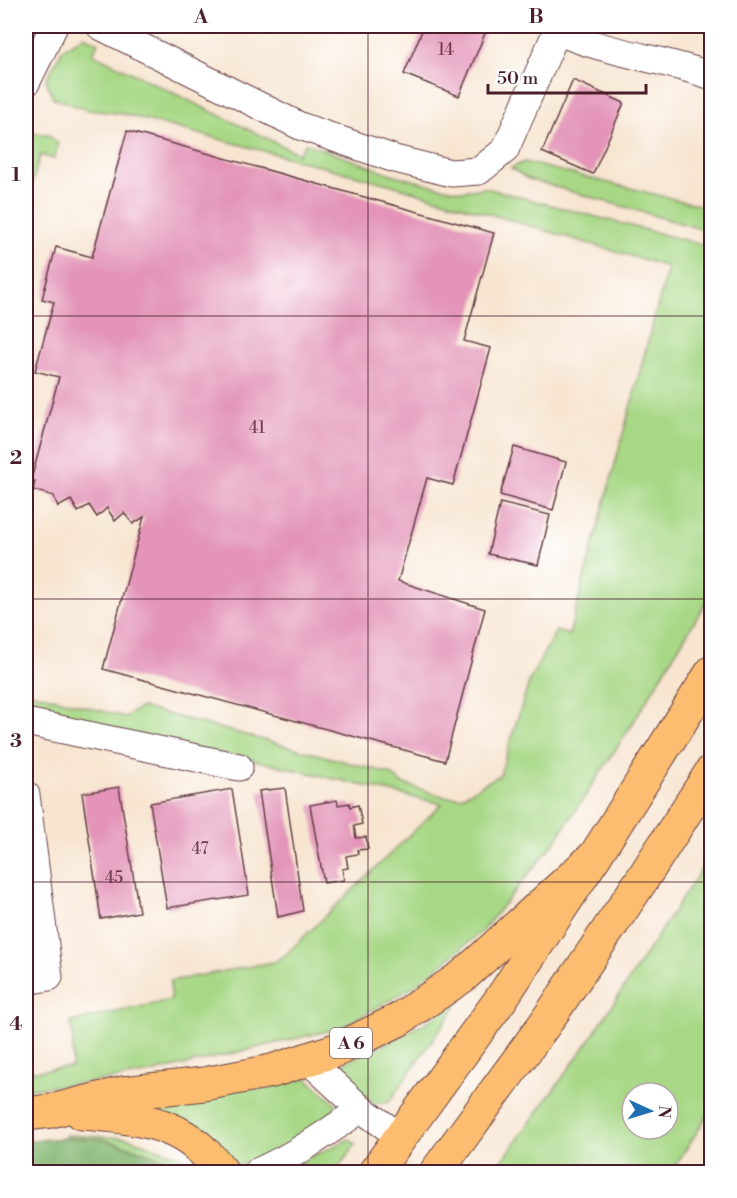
<svg xmlns="http://www.w3.org/2000/svg" width="737" height="1198" viewBox="0 0 737 1198" font-family="'Libre Bodoni',serif">
  <style>
    .green { fill: #a8d886; stroke: #797c58; stroke-width: 1.5; fill-rule: evenodd }
    .forest { fill: #86b873; stroke: #686c4f; stroke-width: 1.5 }
    .building { fill: #e394b8 }
    .lines { fill: none; stroke-linecap: round; stroke-linejoin: round }
    .minor-casing { stroke: #643d44; stroke-width: 29 }
    .highway-casing { stroke: #643d44; stroke-width: 35 }
    .minor { stroke: #fff; stroke-width: 27 }
    .highway { stroke: #fcbd6f; stroke-width: 33 }
    .grid { fill: none; stroke: #4a1f2b; stroke-width: 1.5; stroke-opacity: 0.55 }
    .labels { text-anchor: middle; dominant-baseline: central; stroke-width: 5; stroke-linejoin: round; paint-order: stroke }
    .number-label { font-size: 16px; fill: #703c4e }
    .shield { fill: #fff; stroke: #80626b; stroke-width: 1.5 }
    .shield-label { font-size: 18px; font-weight: bold; fill: #4a1f2b }
    .neatline { fill: none; stroke: #4a1f2b; stroke-width: 2 }
    .grid-label { font-size: 20px; text-anchor: middle; font-weight: bold; fill: #4a1f2b }
  </style>
  <rect width="100%" height="100%" fill="#fff"/>
  <filter id="ink" filterUnits="userSpaceOnUse"><feTurbulence type="fractalNoise" baseFrequency=".0167" numOctaves="2"/><feDisplacementMap in="SourceGraphic" scale="12" xChannelSelector="R" yChannelSelector="G"/><feConvolveMatrix kernelMatrix="1 2 1 2 8 2 1 2 1" color-interpolation-filters="sRGB"/></filter>
  <filter id="wash" filterUnits="userSpaceOnUse"><feTurbulence type="fractalNoise" baseFrequency=".008" numOctaves="4" result="noise"/><feDisplacementMap in="SourceGraphic" scale="24" xChannelSelector="R" yChannelSelector="G"/><feGaussianBlur stdDeviation="1.35" result="paint"/><feColorMatrix in="noise" values="0 0 0 0 0 0 0 0 0 0 0 0 0 0 0 0 0 1.4 0 .05"/><feComposite in="paint" operator="in"/></filter>
  <g filter="url(#wash)">
    <rect width="100%" height="100%" fill="#f7e5d0"/>
    <g class="green">
      <polygon points="84,36 98,42 93,54 299,154 305,143 394,175 435,186 461,191 486,188 711,247 711,594 633,723 554,843 482,931 415,986 340,1028 146,1074 91,1082 26,1089 26,1072 72,1067 73,1037 71,1022 171,1000 170,981 274,962 284,956 442,804 245,758 26,712 26,691 125,717 141,707 391,774 401,783 445,797 461,797 500,775 530,679 556,631 569,635 668,267 392,185 124,114 87,110 53,98 46,80 63,49"/>
      <polygon points="30,133 49,135 58,144 54,159 40,155 26,208 26,137"/>
      <polygon points="524,162 711,208 711,232 528,179 511,168"/>
      <path d="M 711,854 L 711,1110 L 675,1166 L 671,1172 L 494,1172 L 589,1041 ZM 632,1093 L 668,1093 L 668,1129 L 632,1129 Z"/>
      <polygon points="464,995 389,1102 375,1104 337,1070 337,1065 373,1050 425,1023"/>
      <path d="M 305,1077 L 336,1104 L 333,1111 C 308,1131 269,1165 236,1165 L 156,1110 L 158,1101 Z"/>
      <polygon points="66,1135 128,1138 180,1156 199,1172 183,1172 178,1167 104,1140 66,1138"/>
      <polygon points="349,1139 356,1144 335,1172 279,1172"/>
    </g>
    <path class="forest" d="M 66,1138 C 79,1139 92,1138 104,1140 C 126,1145 167,1157 183,1172 L 26,1172 L 26,1141 Z"/>
    <g id="blocks">
      <g class="building">
        <polygon points="424,26 488,26 459,96 404,74"/>
        <polygon points="573,80 624,103 593,174 542,152"/>
        <polygon points="127,131 494,233 464,341 491,348 453,485 427,478 398,581 485,609 445,761 103,669 144,517 133,524 124,513 115,521 107,508 97,517 89,505 78,512 71,500 58,507 54,496 33,490 35,481 31,480 59,377 35,371 54,302 42,299 56,247 92,257"/>
        <polygon points="514,447 566,462 553,510 500,495"/>
        <polygon points="500,503 550,515 538,565 488,554"/>
        <polygon points="119,787 139,912 101,919 82,793"/>
        <polygon points="285,788 303,911 278,917 259,791"/>
        <polygon points="232,789 249,895 167,908 150,803"/>
        <polygon points="337,800 338,805 349,803 350,807 358,805 362,824 354,826 356,838 366,837 368,849 357,850 358,854 346,856 348,868 342,869 344,880 324,883 310,805"/>
      </g>
    </g>
  </g>
  <g filter="url(#ink)">
    <use href="#blocks" fill-opacity="0" stroke="#643d44" stroke-width="1.5"/>
    <g class="lines">
      <g class="minor-casing">
        <g id="minor">
          <polyline points="100,26 300,126 395,159 451,173 479,171 505,150 559,26"/>
          <path d="M 557,31 C 606,53 661,58 712,76"/>
          <polyline points="26,83 54,26"/>
          <polyline points="26,722 239,767"/>
          <polyline points="26,795 49,977 26,981"/>
          <polyline points="308,1060 361,1109 401,1137"/>
          <path d="M 257,1172 C 294,1156 327,1133 361,1109"/>
        </g>
      </g>
      <g class="highway-casing">
        <g id="highway">
          <path d="M 82,1113 C 128,1117 173,1119 207,1155 C 212,1160 218,1166 222,1172"/>
          <polyline points="26,1114 51,1111 123,1093 204,1084 272,1071 339,1049 398,1020 463,976 595,856"/>
          <polyline points="375,1172 501,999 595,856 712,672"/>
          <polyline points="436,1172 544,1025 641,881 712,771"/>
        </g>
      </g>
      <use href="#minor" class="minor"/>
      <use href="#highway" class="highway"/>
    </g>
  </g>
  <path class="grid" d="M 368,26 L 368,1172M 26,316 L 712,316M 26,599 L 712,599M 26,882 L 712,882"/>
  <g class="labels">
    <g class="number-label">
      <text x="446" y="50">14</text>
      <text x="257" y="428">41</text>
      <text x="200" y="849">47</text>
      <text x="114" y="878">45</text>
    </g>
    <rect class="shield" x="330" y="1028" width="42" height="30" rx="4.5"/>
    <g class="shield-label">
      <text x="351" y="1043">A 6</text>
    </g>
  </g>
  <rect width="737" height="1198" fill="none" stroke="#fff" stroke-width="66"/>
  <g transform="translate(650 1111) rotate(94)"><circle r="28" fill="#ffffff" stroke="#b7a5aa" stroke-width="1.5"/>
  <path d="M0-4.5L10 22L0 15L-10 22Z" fill="#1f6fb2"/>
  <text y="-9" font-size="16" font-weight="bold" text-anchor="middle" fill="#4a1f2b">N</text>
  </g>
  <path d="M488 84v9h158v-9" fill="none" stroke="#4a1f2b" stroke-width="3"/>
  <text x="497" y="84" font-size="18" fill="#4a1f2b" stroke="#ffffff" stroke-width="4.5" paint-order="stroke">50 m</text>
  <rect x="33" y="33" width="671" height="1132" class="neatline"/>
  <g class="grid-label">
    <text x="201" y="23">A</text>
    <text x="536" y="23">B</text>
    <text x="16" y="181">1</text>
    <text x="16" y="464">2</text>
    <text x="16" y="747">3</text>
    <text x="16" y="1030">4</text>
  </g>
</svg>
